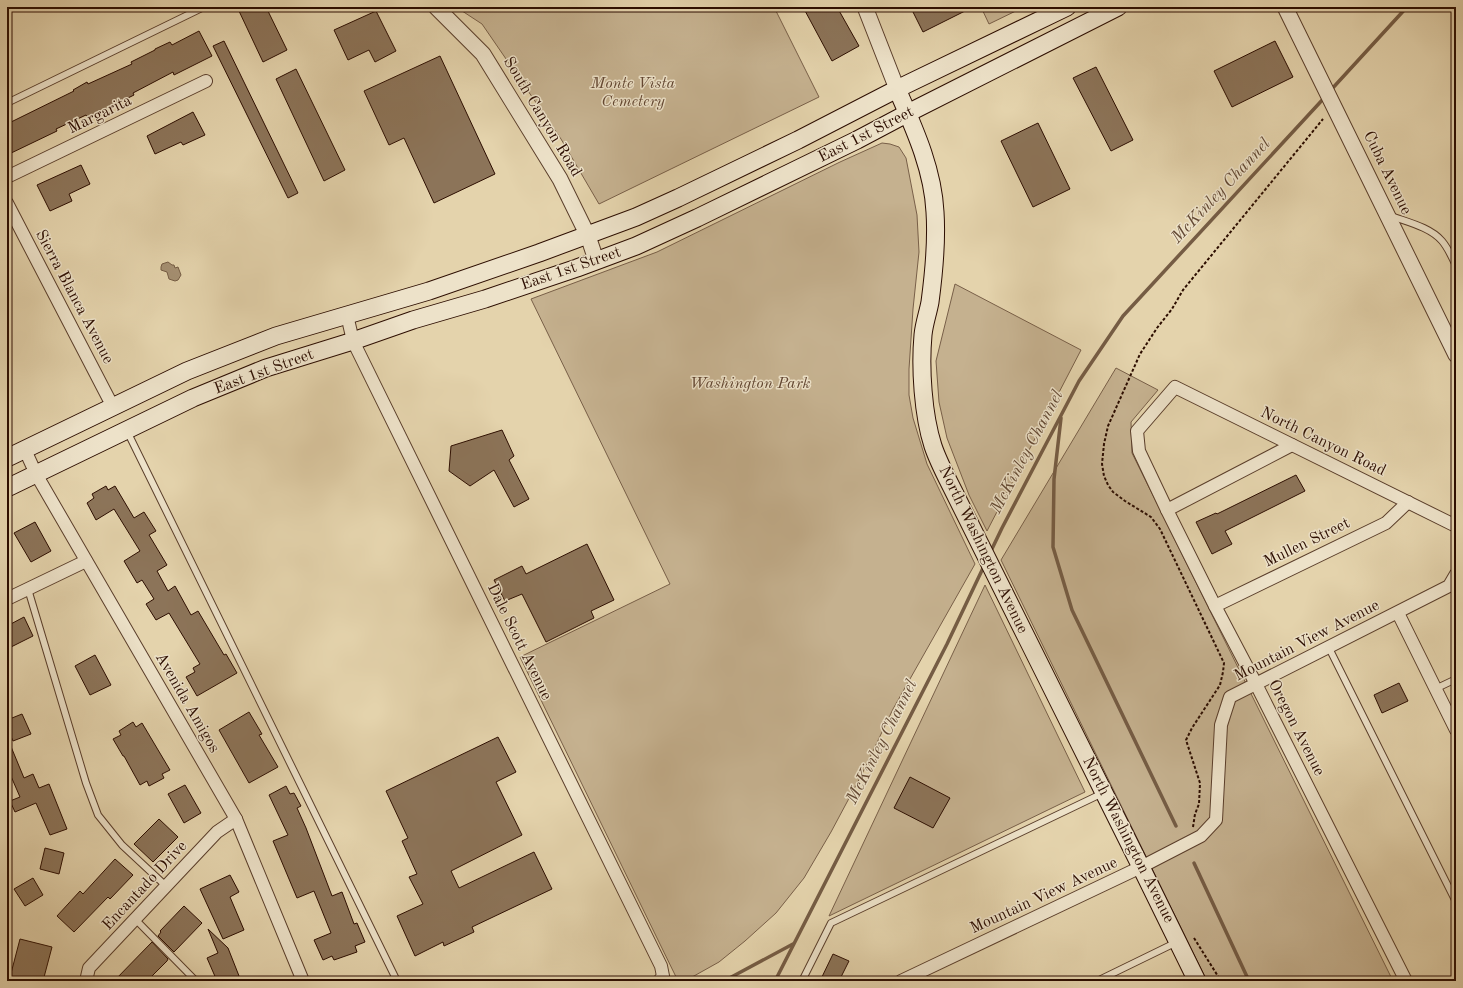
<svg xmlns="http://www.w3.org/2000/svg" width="1463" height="988" viewBox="0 0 1463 988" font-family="'Old Standard TT',serif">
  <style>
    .green { fill: #c5b18f; stroke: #785f48 }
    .water { fill: #a59072; stroke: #755c44 }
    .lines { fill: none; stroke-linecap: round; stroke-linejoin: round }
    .stream { stroke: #755c44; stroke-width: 3.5 }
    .building { fill: #8c7459; stroke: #2c0d00 }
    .service-casing { stroke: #5a3e2b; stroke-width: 8 }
    .minor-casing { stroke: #5a3e2b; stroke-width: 14 }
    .tertiary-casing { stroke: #5a3e2b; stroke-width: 17 }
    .secondary-casing { stroke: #2c0d00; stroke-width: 19 }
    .path { stroke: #2c0d00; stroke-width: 2; stroke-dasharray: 3 2; stroke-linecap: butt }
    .service { stroke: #ede2c9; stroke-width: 6 }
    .minor { stroke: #ede2c9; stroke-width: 12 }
    .tertiary { stroke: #ede2c9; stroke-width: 15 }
    .secondary { stroke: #ede2c9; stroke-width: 17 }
    .labels { text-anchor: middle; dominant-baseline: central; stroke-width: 3; stroke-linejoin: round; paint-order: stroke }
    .park-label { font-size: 16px; font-style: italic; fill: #624632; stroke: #ede2c9 }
    .street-label { font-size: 16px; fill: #2c0d00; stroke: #ede2c9 }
    .water-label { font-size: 17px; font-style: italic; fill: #624833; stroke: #ede2c9 }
  </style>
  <rect width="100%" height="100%" fill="#e4d3ac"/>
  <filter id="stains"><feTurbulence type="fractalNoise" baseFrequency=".005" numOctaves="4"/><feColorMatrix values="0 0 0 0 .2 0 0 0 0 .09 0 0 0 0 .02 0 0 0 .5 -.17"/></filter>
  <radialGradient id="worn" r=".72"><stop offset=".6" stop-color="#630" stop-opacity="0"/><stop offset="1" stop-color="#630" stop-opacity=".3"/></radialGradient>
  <g class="green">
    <polygon points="456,7 774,7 819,97 599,204 561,139 482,24"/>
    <polygon points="981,7 1024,7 989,24"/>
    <polygon points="882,143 890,144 899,147 906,158 917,215 919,252 913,309 909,369 909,395 913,418 927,464 975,564 893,709 862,774 831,832 804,878 776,913 745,941 719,962 685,981 678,981 520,657 670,584 531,299 657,252 840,162"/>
    <polygon points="955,284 1081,350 987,531 969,495 947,438 939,402 936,361"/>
    <polygon points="1116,368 1158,390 1131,422 1132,453 1393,981 1207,981 1001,560"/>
    <polygon points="985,585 1085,792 829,916"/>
  </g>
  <polygon class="water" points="168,262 172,265 174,265 175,268 178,267 181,275 178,280 175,281 169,279 167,272 161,270 161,267 162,264"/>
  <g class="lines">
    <g class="stream">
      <polyline points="1330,91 1407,7"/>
      <polyline points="1061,418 1054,479 1053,547 1072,610 1176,826"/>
      <polyline points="990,553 1002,528 1079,381 1123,316 1325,97"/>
      <polyline points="1194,863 1249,981"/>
      <polyline points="724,981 793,944"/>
      <polyline points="775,981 947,644 984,566"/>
    </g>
  </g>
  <g class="building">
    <polygon points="247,7 266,7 287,50 263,62 239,11"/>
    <polygon points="803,7 837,7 859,46 832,61"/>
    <polygon points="918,7 929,7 931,11 938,7 973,7 923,32 912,10"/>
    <polygon points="376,11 396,51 375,62 369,50 348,60 334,30"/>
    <polygon points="199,31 212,56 174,75 173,72 133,93 134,95 88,118 86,115 56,129 57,131 7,155 7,124 74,91 73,90 87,82 88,84 132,64 131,62 155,50 155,49 170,42 172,45"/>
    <polygon points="224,41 298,193 288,198 213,46"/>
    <polygon points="1275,41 1293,77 1232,107 1214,71"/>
    <polygon points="440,56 495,174 434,203 404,138 389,145 364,91"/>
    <polygon points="1096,67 1133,140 1111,151 1073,78"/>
    <polygon points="296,69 345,170 324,181 276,79"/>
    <polygon points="193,112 205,135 183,145 181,142 155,154 147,136"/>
    <polygon points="1038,123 1070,189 1033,207 1001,141"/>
    <polygon points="81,165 90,184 69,194 72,201 50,211 37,185"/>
    <polygon points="502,430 514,456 509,460 529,499 514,507 494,470 470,486 449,471 451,446"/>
    <polygon points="1296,475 1305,491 1225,531 1232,544 1212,554 1196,522 1216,513 1217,514"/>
    <polygon points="106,486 108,490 115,486 134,518 144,512 156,531 149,535 167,565 157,571 168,591 175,586 191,615 198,611 224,655 226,654 237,673 197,696 186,677 195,672 193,668 200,664 169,613 156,620 146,604 154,599 142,580 137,583 124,561 140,551 114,509 96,520 87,503 94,498 92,494"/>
    <polygon points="35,522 51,551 31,562 14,533"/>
    <polygon points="587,544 614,600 591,611 594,618 546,642 522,594 505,601 494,580 522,566 526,574"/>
    <polygon points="24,617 33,636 7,649 7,626"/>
    <polygon points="95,655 111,685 90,695 75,666"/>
    <polygon points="1399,683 1408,701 1382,713 1374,695"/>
    <polygon points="249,712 262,734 259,735 278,767 249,783 219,730"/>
    <polygon points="22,714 31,734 13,741 7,727 7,720"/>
    <polygon points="133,722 136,727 142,723 170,770 162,774 164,778 149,786 147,781 140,785 124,756 123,756 113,739 121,735 119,731"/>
    <polygon points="7,737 24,778 33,774 39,788 49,784 67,829 50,835 36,803 15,812 10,801 20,797 10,774 7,776"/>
    <polygon points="498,737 516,772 496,782 522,835 451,871 459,888 534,852 552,889 472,927 474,932 444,946 443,942 415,956 397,916 423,904 409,877 417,874 402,841 408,838 386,791"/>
    <polygon points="910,777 950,798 933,828 894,808"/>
    <polygon points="185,785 201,813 184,823 168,794"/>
    <polygon points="286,786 290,794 294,793 301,806 297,808 306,828 332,896 342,892 354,924 357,923 365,942 355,946 357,952 334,960 332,956 323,960 314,940 331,933 314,891 297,898 273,841 288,835 269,795"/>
    <polygon points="159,819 178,837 153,862 134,844"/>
    <polygon points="45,848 64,853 59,874 40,869"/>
    <polygon points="115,859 133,875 110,899 108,897 74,932 57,916 80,891 83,894"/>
    <polygon points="230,875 239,892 230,897 244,930 223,939 200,889"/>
    <polygon points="33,878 43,895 25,906 14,889"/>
    <polygon points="184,906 202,923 174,952 158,936 161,932 160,931"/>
    <polygon points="208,929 228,948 241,981 217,981 207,958 218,953"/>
    <polygon points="20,939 52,947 43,981 9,981"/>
    <polygon points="152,942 168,959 167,961 147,981 114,981"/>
    <polygon points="833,954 849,961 839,981 820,981"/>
  </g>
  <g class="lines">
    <g class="service-casing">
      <g id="service">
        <polyline points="7,103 204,7"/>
        <path d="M 1391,216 C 1407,222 1430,227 1442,241 C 1448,248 1452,257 1456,266"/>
        <polyline points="127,431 397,981"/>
        <polyline points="28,589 86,783 98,815 122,845 166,886"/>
        <polyline points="1329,648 1456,902"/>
        <polyline points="1435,689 1456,679"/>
        <polyline points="135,919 196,981"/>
        <polyline points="802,981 831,923 1103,793"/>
        <polyline points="1097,981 1177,942"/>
      </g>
    </g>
    <g class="minor-casing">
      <g id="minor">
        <polyline points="7,177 206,81"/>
        <polyline points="7,203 113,407"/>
        <polyline points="347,315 353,341 661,966 663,976 659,981"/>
        <polyline points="25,450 36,474 236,819 303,981"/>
        <polyline points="1167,510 1292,445"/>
        <polyline points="7,599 86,561"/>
        <polyline points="1215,606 1386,523 1408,502"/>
        <polyline points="1398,613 1456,730"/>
        <polyline points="86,981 89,968 217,832 236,819"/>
        <polyline points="901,981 1141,867 1201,836 1216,820 1221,725 1230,697 1449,586 1456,574"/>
        <polyline points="1406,981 1256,684 1215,606 1167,510 1139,451 1137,431 1175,387 1456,526"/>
      </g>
    </g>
    <g class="tertiary-casing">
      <g id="tertiary">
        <polyline points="436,7 483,54 560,179 588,236 596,260"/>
        <polyline points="865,7 897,89"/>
        <polyline points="1285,7 1456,355"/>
      </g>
    </g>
    <g class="secondary-casing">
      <g id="secondary">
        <path d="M 897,89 C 914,128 933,169 935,212 C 937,242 934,272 930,302 C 928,313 924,324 923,335 C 920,368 923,415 933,446 C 938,461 946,476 953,490 L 1141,867 L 1197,981"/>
        <polyline points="7,458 187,371 276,336 429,291 539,253 636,217 678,198 798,140 897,89 1067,7"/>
        <polyline points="7,488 193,398 266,368 353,341 413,320 485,299 577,268 636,246 697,218 857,140 908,113 1118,7"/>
      </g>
    </g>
    <g class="path">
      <polyline points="1193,827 1195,814 1199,804 1200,783 1186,740 1192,728 1220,685 1223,672 1224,663 1160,529 1151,517 1125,501 1113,492 1108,485 1104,476 1102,464 1104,444 1108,426 1140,354 1157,328 1172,309 1183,290 1323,119"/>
      <polyline points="1194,938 1221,981"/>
    </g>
    <use href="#service" class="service"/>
    <use href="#minor" class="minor"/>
    <use href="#tertiary" class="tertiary"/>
    <use href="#secondary" class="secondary"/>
  </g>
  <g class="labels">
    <g class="park-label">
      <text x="633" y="84">Monte Vista<tspan x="633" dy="18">Cemetery</tspan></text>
      <text x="750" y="384">Washington Park</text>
    </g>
    <g class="street-label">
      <text transform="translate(100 115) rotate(-26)">Margarita</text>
      <text transform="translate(542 117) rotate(59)">South Canyon Road</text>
      <text transform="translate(866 135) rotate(-27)">East 1st Street</text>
      <text transform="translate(1387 173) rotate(64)">Cuba Avenue</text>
      <text transform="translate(571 269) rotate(-19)">East 1st Street</text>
      <text transform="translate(74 297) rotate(62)">Sierra Blanca Avenue</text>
      <text transform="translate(264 372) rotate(-20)">East 1st Street</text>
      <text transform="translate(1323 442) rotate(26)">North Canyon Road</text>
      <text transform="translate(1307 543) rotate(-26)">Mullen Street</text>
      <text transform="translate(983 550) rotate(64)">North Washington Avenue</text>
      <text transform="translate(1307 641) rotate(-27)">Mountain View Avenue</text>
      <text transform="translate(519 642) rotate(64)">Dale Scott Avenue</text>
      <text transform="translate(187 703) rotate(60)">Avenida Amigos</text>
      <text transform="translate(1296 728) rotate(63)">Oregon Avenue</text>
      <text transform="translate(1128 840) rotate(63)">North Washington Avenue</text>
      <text transform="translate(145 886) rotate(-47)">Encantado Drive</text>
      <text transform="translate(1044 896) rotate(-25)">Mountain View Avenue</text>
    </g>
    <g class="water-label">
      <text transform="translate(1221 191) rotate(-47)">McKinley Channel</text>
      <text transform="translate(1027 452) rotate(-62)">McKinley Channel</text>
      <text transform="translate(882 742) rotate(-63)">McKinley Channel</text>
    </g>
  </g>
  <rect width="1463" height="988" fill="none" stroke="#e4d3ac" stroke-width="24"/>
  <rect x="8" y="8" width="1447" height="972" fill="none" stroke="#2c0d00" stroke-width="2"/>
  <rect x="12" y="12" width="1439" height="964" fill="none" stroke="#2c0d00"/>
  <rect width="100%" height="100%" filter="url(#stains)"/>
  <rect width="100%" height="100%" fill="url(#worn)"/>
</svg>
